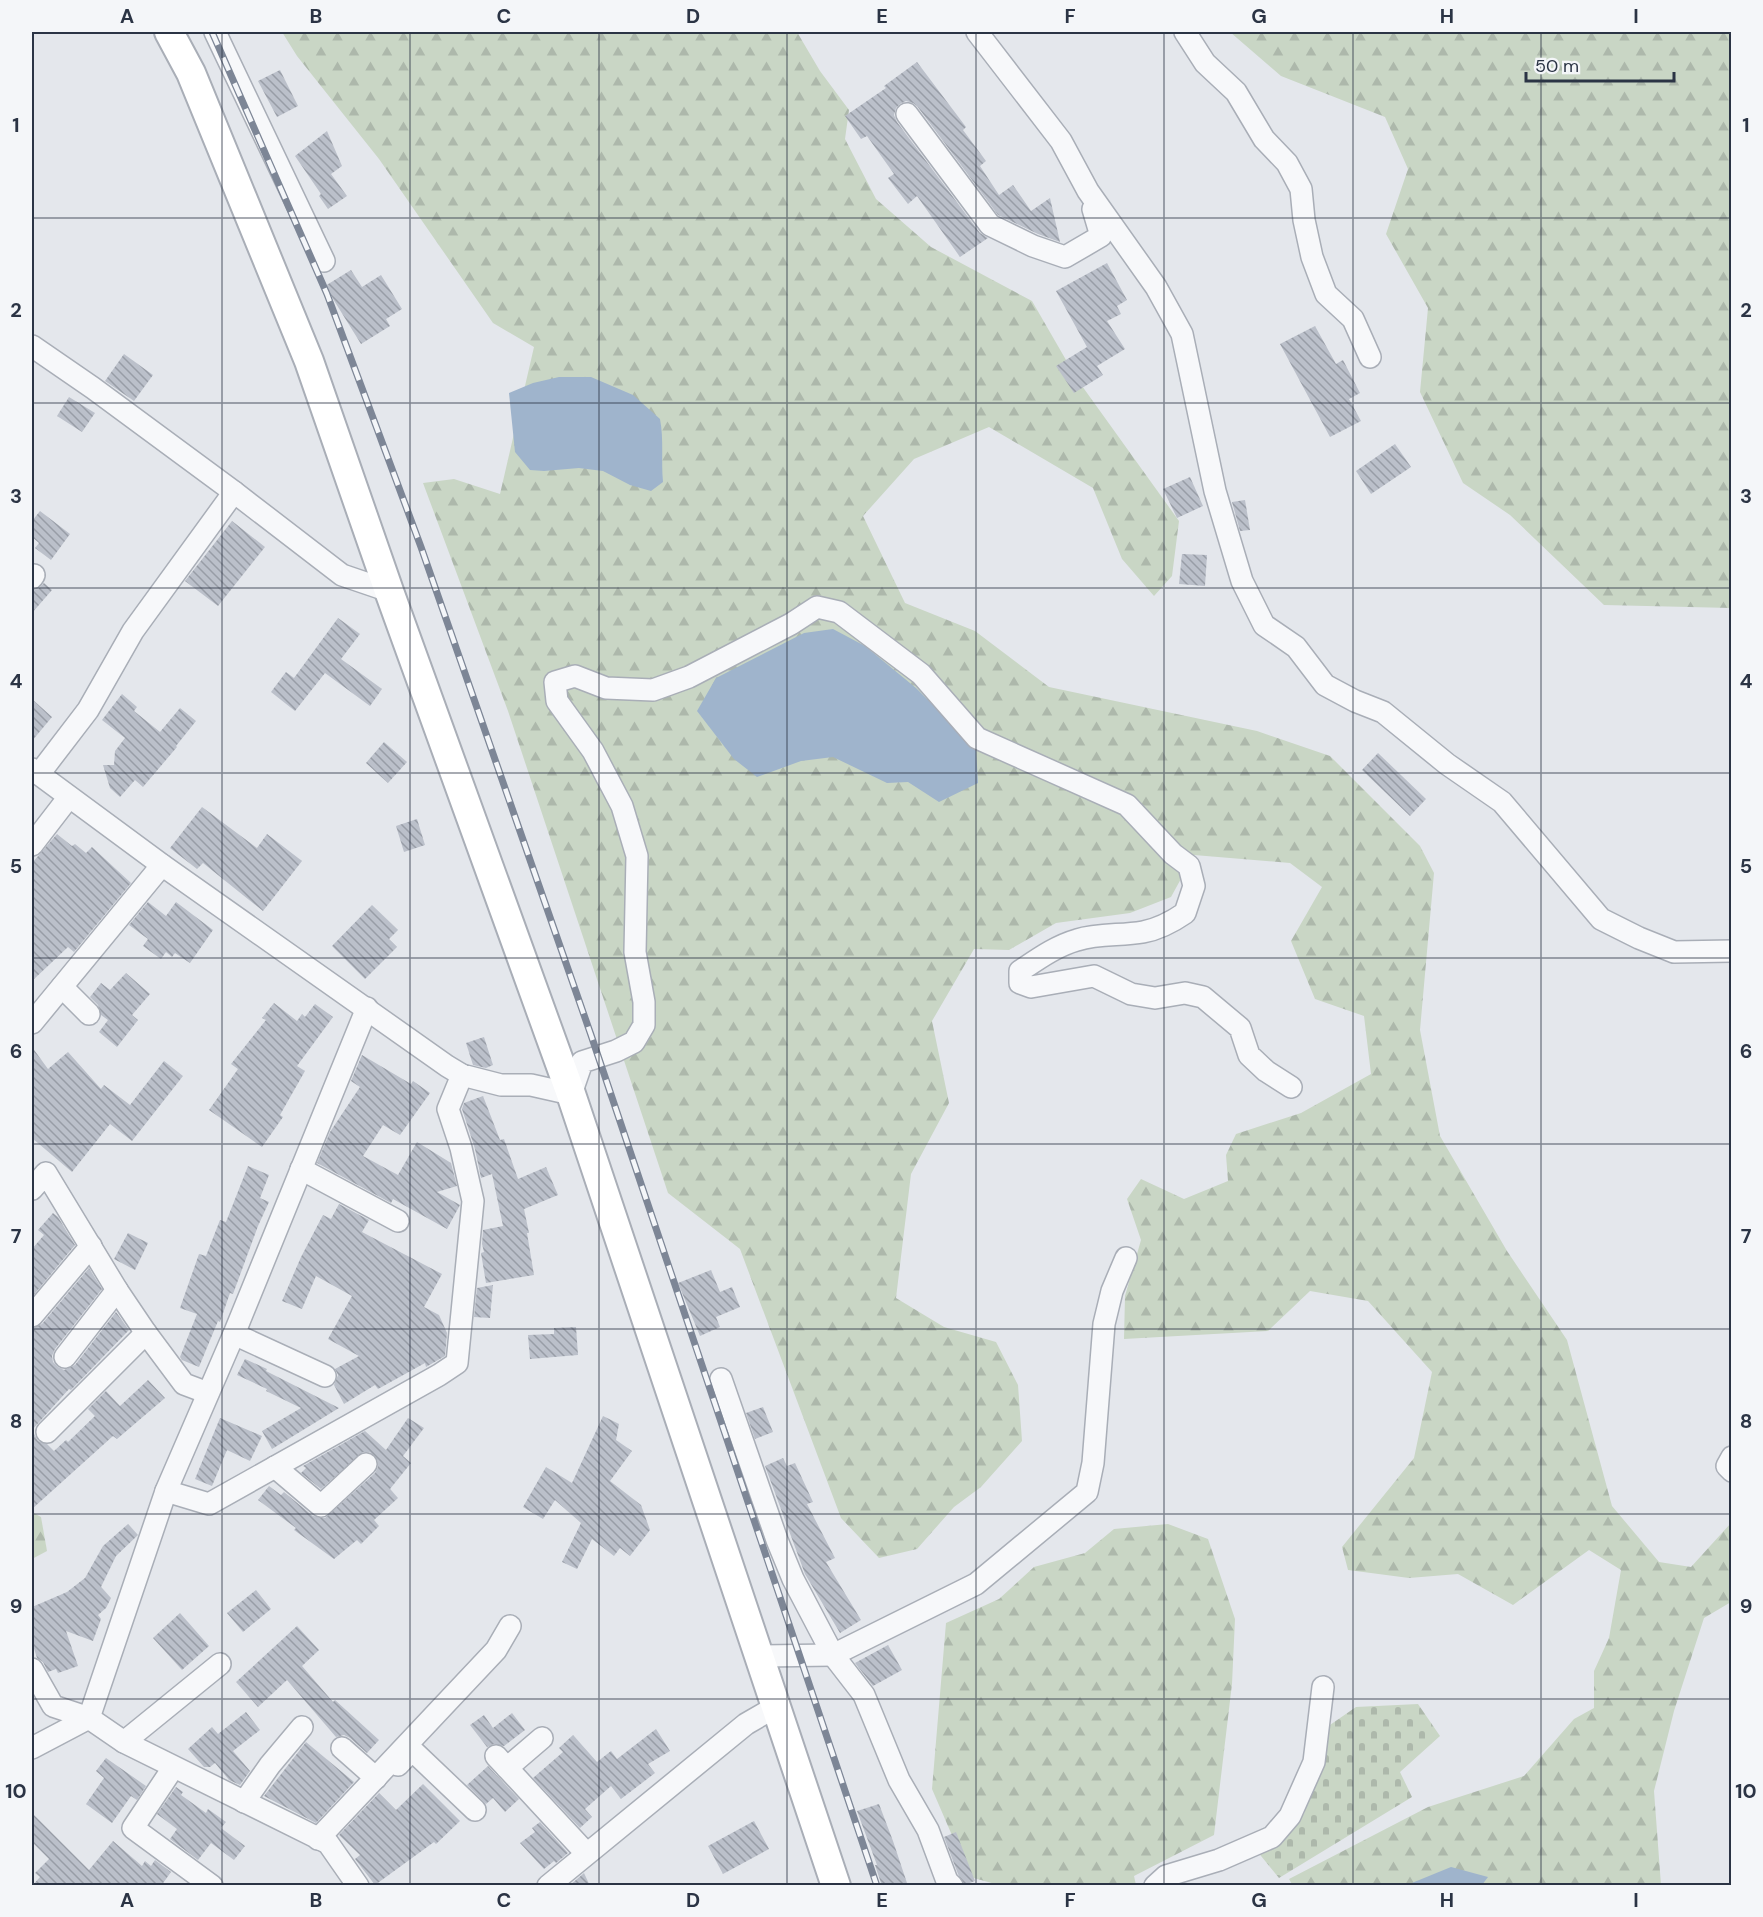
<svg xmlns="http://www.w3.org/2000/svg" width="1763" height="1917" viewBox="0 0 1763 1917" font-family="'DM Sans',sans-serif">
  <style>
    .forest { fill: url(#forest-firs) }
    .cemetery { fill: url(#cemetery-stones) }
    .water { fill: #9fb4cc }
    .building { fill: url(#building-back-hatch) }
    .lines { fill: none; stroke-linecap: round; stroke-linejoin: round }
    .street-casing { stroke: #a9aeb7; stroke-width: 24 }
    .secondary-casing { stroke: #a9aeb7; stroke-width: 32 }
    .street { stroke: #f7f8fa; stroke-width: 21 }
    .secondary { stroke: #fff; stroke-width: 28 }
    .rail-casing { stroke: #7d8696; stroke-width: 7 }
    .rail { stroke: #f4f6f9; stroke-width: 4.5; stroke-dasharray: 14; stroke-linecap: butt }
    .grid { fill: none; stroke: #2b3445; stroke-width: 1.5; stroke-opacity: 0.55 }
    .neatline { fill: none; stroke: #2b3445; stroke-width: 2 }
    .grid-label { font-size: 20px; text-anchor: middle; font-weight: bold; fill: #2b3445 }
  </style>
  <defs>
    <pattern id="forest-firs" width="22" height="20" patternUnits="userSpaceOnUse" patternTransform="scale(1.5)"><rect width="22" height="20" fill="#c9d6c5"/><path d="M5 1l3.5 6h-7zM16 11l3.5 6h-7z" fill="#adb8ab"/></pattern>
    <pattern id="cemetery-stones" width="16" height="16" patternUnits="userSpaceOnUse" patternTransform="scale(1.5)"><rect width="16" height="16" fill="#c9d6c5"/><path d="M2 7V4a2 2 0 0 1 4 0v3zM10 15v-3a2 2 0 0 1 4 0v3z" fill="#adb8ab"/></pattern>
    <pattern id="building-back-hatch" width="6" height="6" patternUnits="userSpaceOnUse" patternTransform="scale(1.5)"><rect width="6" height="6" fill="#bbc0ca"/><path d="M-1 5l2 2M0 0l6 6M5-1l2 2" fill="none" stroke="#989da6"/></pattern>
  </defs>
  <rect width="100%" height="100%" fill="#e4e7ec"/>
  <g class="forest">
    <polygon points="282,32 797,32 820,71 849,110 845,139 876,199 931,247 1032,301 1077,379 1179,521 1172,576 1154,596 1122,559 1093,488 989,427 914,459 863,516 905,603 975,631 1049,687 1257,731 1330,756 1420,846 1434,873 1420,1030 1440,1136 1507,1251 1567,1340 1612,1506 1659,1562 1691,1567 1731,1523 1731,1602 1704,1618 1674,1711 1654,1791 1661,1885 1293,1886 1289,1879 1428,1807 1524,1776 1574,1719 1594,1708 1594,1671 1609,1638 1621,1570 1589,1550 1513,1605 1458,1574 1409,1578 1348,1570 1342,1547 1414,1458 1432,1372 1368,1301 1310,1291 1268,1331 1124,1339 1125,1296 1141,1240 1127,1199 1141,1179 1184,1199 1228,1181 1226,1155 1236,1134 1301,1113 1371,1074 1364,1016 1315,999 1291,941 1322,887 1290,863 1194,855 1171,897 1130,913 1056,923 1009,950 974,949 932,1021 949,1103 911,1174 896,1298 944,1327 996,1342 1018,1385 1022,1441 981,1487 954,1507 917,1549 879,1558 841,1518 740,1249 668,1193 508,711 423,483 454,479 500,494 534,347 493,323 379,159 297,56"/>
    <polygon points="1230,32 1731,32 1731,608 1604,605 1510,515 1463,483 1420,392 1428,308 1386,234 1408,169 1385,117 1281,76"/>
    <polygon points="32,1512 41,1517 47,1551 32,1559"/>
    <polygon points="1168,1524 1208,1539 1235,1619 1232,1684 1214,1835 1134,1876 1136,1885 999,1885 970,1877 932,1789 946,1623 999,1599 1034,1567 1085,1553 1114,1529"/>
  </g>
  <polygon class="cemetery" points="1418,1704 1440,1736 1400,1772 1412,1797 1279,1878 1257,1851 1284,1833 1304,1814 1327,1727 1356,1707"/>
  <g class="water">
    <path d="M 559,377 L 591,377 L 633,395 L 660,419 C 664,440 661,460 663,482 L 651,491 L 630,485 L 603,471 L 579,468 L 544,471 L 530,470 L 515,452 L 509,393 L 533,383 Z"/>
    <polygon points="833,629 865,646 916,688 976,748 978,783 939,802 908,782 887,783 833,757 801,761 757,777 734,759 697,711 716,678 804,633"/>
    <polygon points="1451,1867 1488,1877 1482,1885 1407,1885"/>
  </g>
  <g class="building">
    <polygon points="917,62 966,127 963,130 986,161 980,166 999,195 1013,185 1031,211 1050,198 1060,242 1038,234 998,215 917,106 913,103 906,101 900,104 896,108 894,115 897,122 980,233 988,238 960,257 917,196 908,204 888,178 894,174 867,136 861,139 845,116 886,88 884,86"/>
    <polygon points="280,70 298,106 277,117 258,81"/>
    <polygon points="327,131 342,166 331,174 347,196 328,209 319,196 321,194 295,156"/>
    <polygon points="1107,263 1127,300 1117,306 1121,314 1107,321 1125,349 1097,366 1103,375 1074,393 1056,366 1087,347 1056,291"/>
    <polygon points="351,270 362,287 381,275 402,309 386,319 390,326 361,344 325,286"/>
    <polygon points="1315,326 1336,364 1343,360 1360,393 1349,399 1361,421 1330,437 1280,344"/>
    <polygon points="124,354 153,375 134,401 105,381"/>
    <polygon points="69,397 95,413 82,432 57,416"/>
    <polygon points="1395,444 1411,467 1371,494 1356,471"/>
    <polygon points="1190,477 1203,506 1177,518 1163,489"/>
    <polygon points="1245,500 1250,530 1240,531 1232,502"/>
    <polygon points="40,511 70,534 51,560 35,548 39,543 32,537 32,521"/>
    <polygon points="232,521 265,547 218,606 185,581"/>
    <polygon points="1182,554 1207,555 1205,586 1179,584"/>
    <polygon points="44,583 52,590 32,613 32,591 38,589"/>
    <polygon points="338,618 360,634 341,659 382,689 370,706 325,673 295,711 271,692 286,672 294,678"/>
    <polygon points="122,694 137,707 134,711 160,732 180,708 196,721 176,746 177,747 143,787 135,780 120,797 110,788 103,765 114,765 115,751 125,738 102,720"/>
    <polygon points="32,699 52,717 32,741"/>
    <polygon points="384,742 407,762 388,783 366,763"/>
    <polygon points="1378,753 1426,799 1410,816 1362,770"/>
    <polygon points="202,807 257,848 267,834 302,861 263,911 203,863 197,869 170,848"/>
    <polygon points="417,819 425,845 404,852 396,826"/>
    <polygon points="57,834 72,846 75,844 86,853 92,847 131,883 74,952 68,947 32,981 32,863"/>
    <polygon points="148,902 166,916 176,902 213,930 190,963 175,953 172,957 166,952 161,959 143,946 148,939 129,925"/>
    <polygon points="372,905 398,930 389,939 397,947 365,979 332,946"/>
    <polygon points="126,973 150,994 132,1015 138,1020 117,1047 99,1032 108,1020 101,1015 98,1005 90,997 101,983 110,990"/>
    <polygon points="274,1003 297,1021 302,1014 305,1017 315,1004 333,1017 297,1066 305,1071 280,1115 283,1117 262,1147 209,1110 238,1069 231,1064 266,1020 262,1018"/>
    <polygon points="484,1037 493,1065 486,1068 473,1065 466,1043"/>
    <polygon points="32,1047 48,1069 68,1052 101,1089 104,1085 130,1105 164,1061 183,1076 132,1141 110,1124 72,1172 32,1138"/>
    <polygon points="362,1055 411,1084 413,1081 430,1093 400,1135 383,1125 363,1156 398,1175 417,1142 451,1163 457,1186 437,1192 460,1205 447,1229 393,1199 391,1203 317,1163 330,1132 360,1087 351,1081"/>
    <polygon points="483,1096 500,1140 504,1139 518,1179 546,1167 558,1195 524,1209 529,1233 527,1233 534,1275 486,1283 481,1253 484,1252 482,1244 483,1230 503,1226 492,1174 481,1178 475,1149 462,1109 464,1103"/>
    <polygon points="248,1166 269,1175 260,1198 269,1202 258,1226 233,1294 230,1293 220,1322 218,1321 199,1367 182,1360 180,1357 197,1314 180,1308 199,1254 206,1256 220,1220 226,1222"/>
    <polygon points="339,1204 369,1220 362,1232 442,1274 424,1307 439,1315 447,1333 445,1356 426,1367 425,1363 378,1389 375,1385 344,1404 334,1385 338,1375 335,1369 359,1356 328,1339 352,1296 316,1276 302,1309 282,1301 301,1257 323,1215 331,1219"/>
    <polygon points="53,1213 58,1217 75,1245 32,1297 32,1249 44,1235 38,1230"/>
    <polygon points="128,1233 148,1243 135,1270 114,1259"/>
    <polygon points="89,1268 102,1289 55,1349 52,1356 53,1362 58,1367 64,1370 75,1365 116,1312 129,1330 71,1390 69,1389 32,1430 38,1441 47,1444 54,1451 66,1440 68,1442 95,1416 88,1409 106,1391 120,1406 148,1380 165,1398 117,1439 113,1436 32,1509 32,1328 42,1324"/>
    <polygon points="711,1270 720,1292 732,1287 740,1307 716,1317 720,1327 700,1336 678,1283"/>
    <polygon points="493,1285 490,1318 474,1317 477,1288"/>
    <polygon points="576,1327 578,1355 530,1359 528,1335 554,1334 554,1328"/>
    <polygon points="245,1359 267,1369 266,1371 339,1408 272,1449 262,1431 301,1408 266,1391 267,1389 237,1375"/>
    <polygon points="763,1407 773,1432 755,1439 746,1413"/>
    <polygon points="603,1416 619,1424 616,1440 632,1451 610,1481 641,1505 650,1530 630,1556 620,1548 614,1556 592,1539 577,1569 562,1562 581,1523 555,1500 543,1519 523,1507 546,1467 572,1483"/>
    <polygon points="220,1418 262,1436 250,1461 227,1450 212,1486 195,1479"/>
    <polygon points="408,1418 424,1428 403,1456 411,1463 390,1489 398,1498 374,1520 379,1526 361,1544 357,1540 334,1559 294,1530 296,1528 258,1500 269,1486 281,1495 284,1492 313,1516 325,1518 375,1473 378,1467 378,1461 370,1452 363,1452 321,1489 301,1473 306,1468 303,1466 365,1431 386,1450"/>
    <polygon points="783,1458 787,1466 795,1463 813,1502 807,1504 835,1558 826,1562 861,1620 840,1633 805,1574 765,1466"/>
    <polygon points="128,1524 138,1535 116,1556 101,1587 111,1598 106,1608 98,1615 101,1619 93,1641 66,1631 78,1666 58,1673 56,1669 48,1672 43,1662 37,1658 32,1642 32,1607 67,1592 85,1578 103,1546"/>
    <polygon points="256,1590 271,1609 243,1632 227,1613"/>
    <polygon points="180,1613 209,1646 182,1670 153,1638"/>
    <polygon points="297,1626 319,1650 302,1666 333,1702 335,1700 379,1740 367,1753 350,1738 344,1735 336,1737 287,1680 258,1707 236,1682"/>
    <polygon points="888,1645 902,1670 873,1686 855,1663"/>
    <polygon points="246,1712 260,1730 233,1751 250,1771 240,1785 229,1780 215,1763 210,1767 204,1767 188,1749 212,1727 218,1734"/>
    <polygon points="512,1713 525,1730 504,1746 494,1744 487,1747 470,1725 484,1715 493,1728"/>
    <polygon points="656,1729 670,1751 648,1764 655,1773 621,1799 611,1786 585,1809 592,1817 580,1828 533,1778 563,1752 559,1748 573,1735 597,1762 611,1751 617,1759"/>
    <polygon points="306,1742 354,1782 316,1823 264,1796"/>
    <polygon points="106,1758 146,1786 137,1800 131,1796 112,1823 86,1804 104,1778 96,1771"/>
    <polygon points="488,1766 519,1799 505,1812 493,1798 486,1804 467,1785"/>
    <polygon points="423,1784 460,1821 436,1844 434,1842 375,1885 355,1859 360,1855 339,1835 379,1793 396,1810"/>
    <polygon points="176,1787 183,1792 181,1795 206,1813 208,1809 226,1822 221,1828 245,1846 234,1860 211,1843 198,1860 170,1839 177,1829 157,1814"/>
    <polygon points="879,1804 893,1841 908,1886 882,1886 875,1865 877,1865 857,1811"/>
    <polygon points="32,1813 89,1870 113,1841 142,1866 145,1861 151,1866 155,1860 171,1872 161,1886 32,1886 40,1877 35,1873 49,1859 32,1842"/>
    <polygon points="754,1821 769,1849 723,1874 708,1846"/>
    <polygon points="540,1822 568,1853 556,1863 554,1861 544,1869 520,1843 535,1832 532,1828"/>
    <polygon points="956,1832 975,1881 964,1885 958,1874 944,1837"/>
    <polygon points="584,1873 590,1886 569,1886"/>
  </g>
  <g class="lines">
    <g class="street-casing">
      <g id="street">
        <polyline points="215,32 324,261"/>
        <polyline points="977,32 1061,141 1088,191 1156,287 1182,334 1215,491 1242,581 1264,625 1296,647 1325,685 1355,701 1383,712 1447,764 1502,802 1601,919 1639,938 1674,952 1732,951"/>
        <polyline points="1185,32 1205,63 1236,92 1264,139 1287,163 1301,189 1304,220 1312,257 1326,294 1353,319 1370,357"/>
        <polyline points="907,114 990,225 1033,246 1065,257 1101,236 1093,209"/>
        <polyline points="32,346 93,388 234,492 342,575 389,591"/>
        <polyline points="32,578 34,575"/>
        <path d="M 32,769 L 162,865 L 447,1066 L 462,1075 L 501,1085 L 531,1085 L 571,1094 L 582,1062 L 616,1051 L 634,1042 L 644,1025 L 644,1002 L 635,952 L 637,856 L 622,806 L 593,751 L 557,701 L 555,682 L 575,676 L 606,688 L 653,690 L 689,677 L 791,624 L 817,607 L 839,612 L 921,674 L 977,738 L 1127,805 L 1173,854 L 1189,866 L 1194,886 L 1185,913 C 1172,922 1159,929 1143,932 C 1121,936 1099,933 1077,940 C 1056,946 1038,959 1020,971 L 1020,983 L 1031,987 L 1094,976 L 1131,994 L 1155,998 L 1185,993 L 1203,997 L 1240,1028 L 1249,1055 L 1266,1071 L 1291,1087"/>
        <polyline points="39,774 88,710 133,631 234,492"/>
        <polyline points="32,845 69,797"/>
        <polyline points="62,987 89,1014"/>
        <polyline points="32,1023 162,865"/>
        <polyline points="301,1169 398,1221"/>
        <polyline points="32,1189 46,1173 117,1290 146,1333 184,1384 208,1393"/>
        <polyline points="32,1316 91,1246"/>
        <polyline points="234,1334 325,1376"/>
        <polyline points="65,1357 117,1290"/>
        <polyline points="721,1379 777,1540 793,1579 833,1655 864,1695 899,1780 928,1830 947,1881 952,1886"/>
        <polyline points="47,1432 146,1333"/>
        <polyline points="1732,1457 1727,1466 1732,1471"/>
        <polyline points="275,1467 321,1506 366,1464"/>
        <polyline points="166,1491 209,1504 439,1375 457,1363 473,1201 461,1148 448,1109 462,1075"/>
        <polyline points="760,1656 833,1655 976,1584 1087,1492 1093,1463 1104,1324 1112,1291 1126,1258"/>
        <polyline points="32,1669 53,1706 89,1718 124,1742 328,1843 358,1886"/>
        <polyline points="124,1742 220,1664"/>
        <polyline points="32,1748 89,1718 166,1491 234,1334 367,1008"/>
        <polyline points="342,1748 376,1778"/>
        <polyline points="496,1756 586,1853"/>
        <polyline points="398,1765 412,1750 475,1810"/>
        <polyline points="173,1768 133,1828 212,1886"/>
        <polyline points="507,1768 542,1738"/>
        <polyline points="244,1802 270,1765 302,1727"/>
        <polyline points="318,1839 496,1650 510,1626"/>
        <polyline points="548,1886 746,1724 777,1706"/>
        <polyline points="1155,1886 1166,1876 1219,1860 1272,1837 1290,1816 1314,1762 1323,1687"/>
      </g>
    </g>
    <g class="secondary-casing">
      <polyline id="secondary" points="169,32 191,73 309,361 389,591 571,1094 836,1886"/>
    </g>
    <use href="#street" class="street"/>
    <use href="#secondary" class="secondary"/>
    <g class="rail-casing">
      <polyline id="rail" points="212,32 327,294 421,547 591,1035 877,1886"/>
    </g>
    <use href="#rail" class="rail"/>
  </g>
  <path class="grid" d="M 222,32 L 222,1886M 410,32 L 410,1886M 599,32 L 599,1886M 787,32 L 787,1886M 976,32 L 976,1886M 1164,32 L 1164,1886M 1353,32 L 1353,1886M 1541,32 L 1541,1886M 32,218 L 1732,218M 32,403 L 1732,403M 32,588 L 1732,588M 32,773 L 1732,773M 32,958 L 1732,958M 32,1144 L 1732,1144M 32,1329 L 1732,1329M 32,1514 L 1732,1514M 32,1699 L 1732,1699"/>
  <rect width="1763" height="1917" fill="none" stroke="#f4f6f9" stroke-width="66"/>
  <path d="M1526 72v9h148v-9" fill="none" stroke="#2b3445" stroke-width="3"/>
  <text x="1535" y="72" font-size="18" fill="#2b3445" stroke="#f4f6f9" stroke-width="4.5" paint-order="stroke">50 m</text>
  <rect x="33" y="33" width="1697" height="1851" class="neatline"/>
  <g class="grid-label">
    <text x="127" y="23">A</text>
    <text x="316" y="23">B</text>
    <text x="504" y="23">C</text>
    <text x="693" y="23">D</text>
    <text x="882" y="23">E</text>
    <text x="1070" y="23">F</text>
    <text x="1259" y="23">G</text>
    <text x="1447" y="23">H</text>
    <text x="1636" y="23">I</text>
    <text x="16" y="132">1</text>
    <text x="1746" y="132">1</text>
    <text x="16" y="317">2</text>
    <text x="1746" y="317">2</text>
    <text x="16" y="503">3</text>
    <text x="1746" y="503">3</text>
    <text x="16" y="688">4</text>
    <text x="1746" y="688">4</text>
    <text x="16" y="873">5</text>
    <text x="1746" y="873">5</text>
    <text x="16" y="1058">6</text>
    <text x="1746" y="1058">6</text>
    <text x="16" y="1243">7</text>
    <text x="1746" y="1243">7</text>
    <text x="16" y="1428">8</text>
    <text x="1746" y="1428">8</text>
    <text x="16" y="1613">9</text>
    <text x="1746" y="1613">9</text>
    <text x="16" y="1798">10</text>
    <text x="1746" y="1798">10</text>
    <text x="127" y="1907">A</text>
    <text x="316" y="1907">B</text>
    <text x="504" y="1907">C</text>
    <text x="693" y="1907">D</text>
    <text x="882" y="1907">E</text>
    <text x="1070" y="1907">F</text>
    <text x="1259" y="1907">G</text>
    <text x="1447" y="1907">H</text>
    <text x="1636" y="1907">I</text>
  </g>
</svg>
